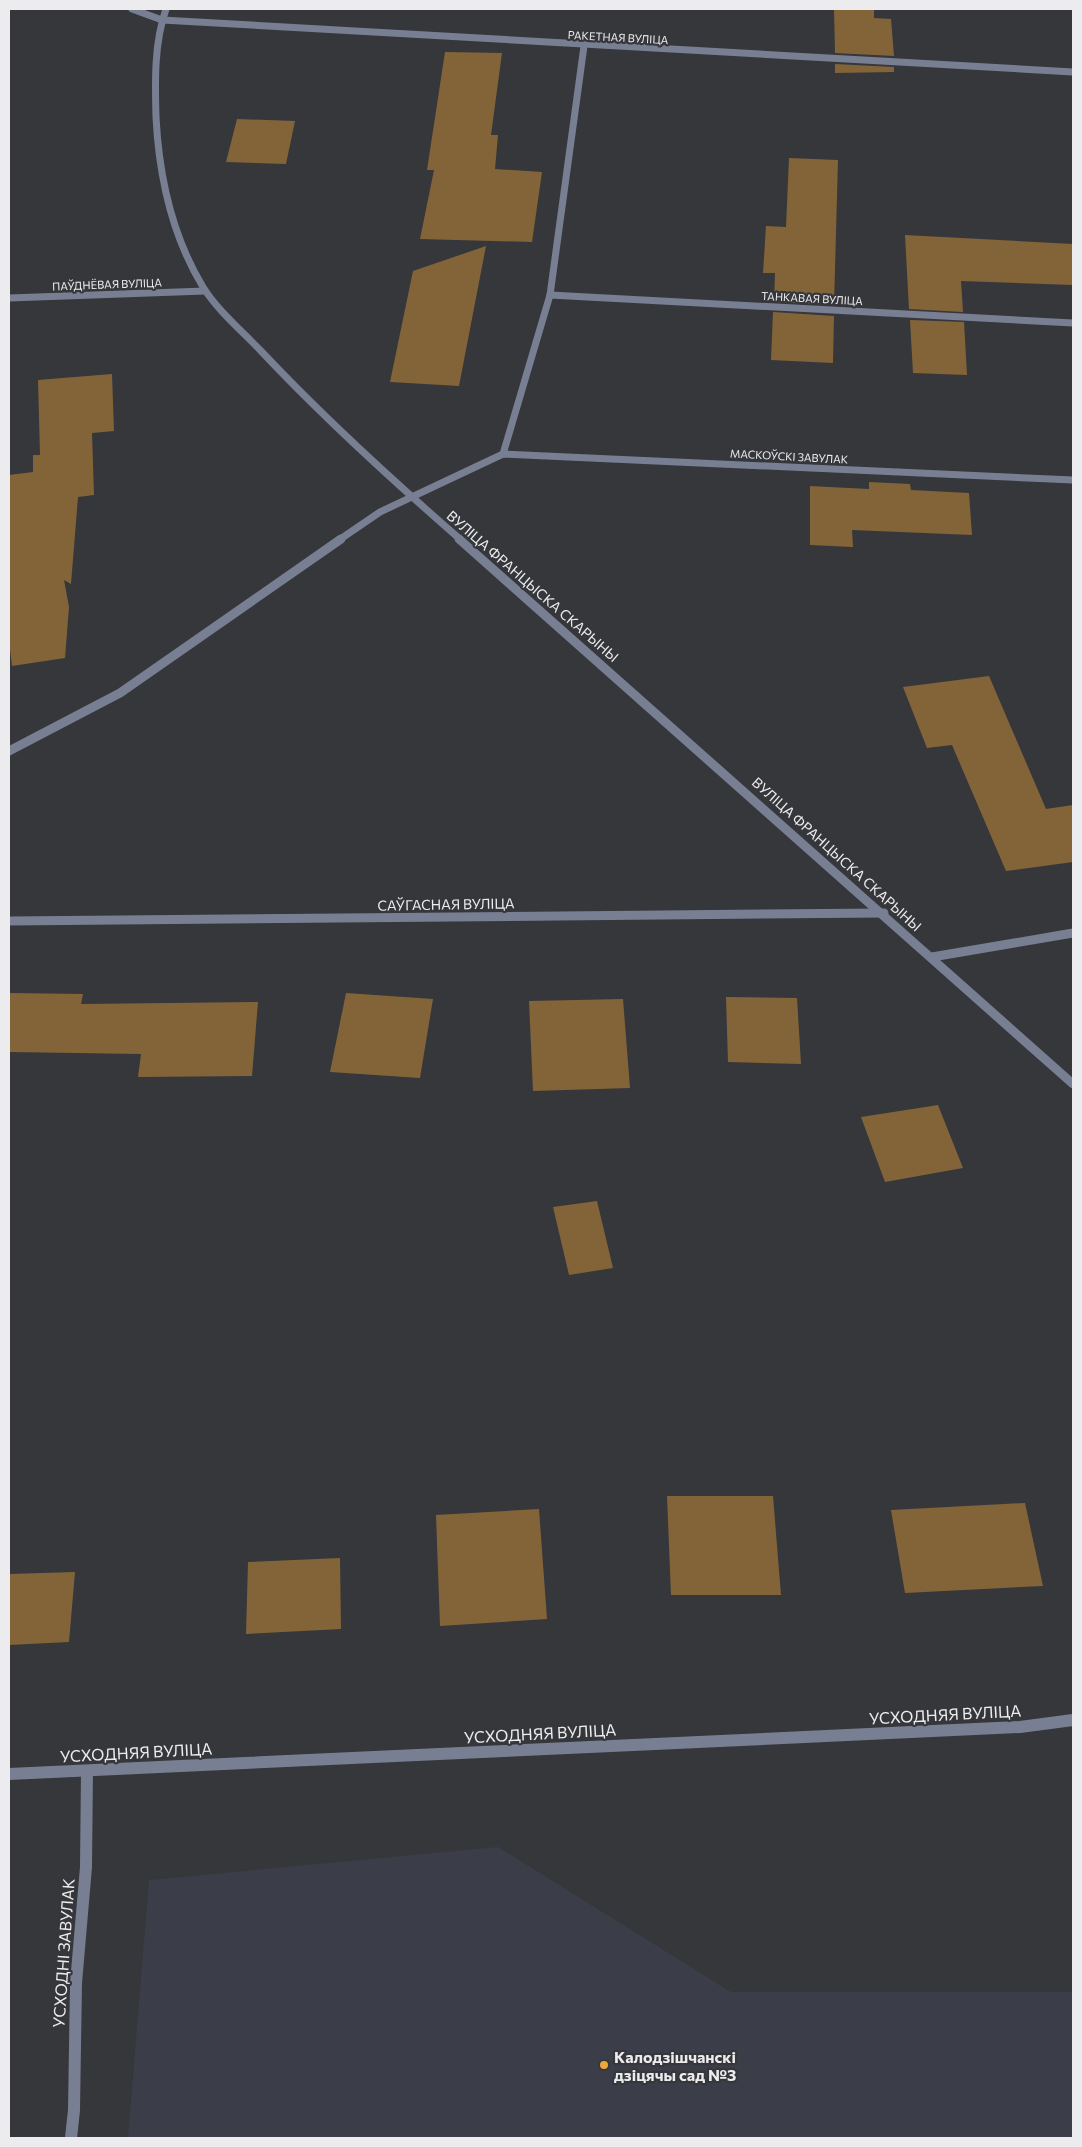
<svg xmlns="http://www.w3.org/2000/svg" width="1082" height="2147" viewBox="0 0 1082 2147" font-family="Commissioner,sans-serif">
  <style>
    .built { fill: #3b3e48 }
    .building { fill: #836439 }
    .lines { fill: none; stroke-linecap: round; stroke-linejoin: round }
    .street-far2 { stroke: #787f93; stroke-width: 7 }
    .street-far1 { stroke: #787f93; stroke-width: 9 }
    .street { stroke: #787f93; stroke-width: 12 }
    .poi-dot { fill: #eda83b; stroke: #35373b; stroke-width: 2 }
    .labels { text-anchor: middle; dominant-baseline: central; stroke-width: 4.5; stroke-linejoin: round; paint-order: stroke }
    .far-street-label { font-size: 11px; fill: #ececef; stroke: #35373b }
    .street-label { font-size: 14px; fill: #ececef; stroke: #35373b }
    .near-street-label { font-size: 16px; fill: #ececef; stroke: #35373b }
    .near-poi-label { font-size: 16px; font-weight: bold; fill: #ececef; stroke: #35373b; text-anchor: start }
  </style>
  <rect width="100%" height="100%" fill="#35373b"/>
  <polygon class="built" points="498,1847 731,1992 1073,1992 1073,2138 128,2138 149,1880"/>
  <g class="building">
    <polygon points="834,9 874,9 874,18 891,19 894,56 835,53"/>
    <polygon points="445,52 502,53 491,135 498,135 495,169 542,172 532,242 420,239 434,170 427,170"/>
    <polygon points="835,64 894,67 894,72 835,73"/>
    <polygon points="237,119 295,121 286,164 226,162"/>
    <polygon points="789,158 838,160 834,305 774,302 775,273 763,273 766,226 786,227"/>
    <polygon points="905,235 1073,244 1073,285 961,281 963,312 909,309"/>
    <polygon points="486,246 459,386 390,382 413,271"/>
    <polygon points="773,312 834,316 833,363 771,360"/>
    <polygon points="910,320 964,322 967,375 913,373"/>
    <polygon points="112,374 114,431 92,433 94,495 78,497 71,584 64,580 69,607 65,658 12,666 9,641 9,475 33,472 33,455 40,455 38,380"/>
    <polygon points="869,482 910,484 911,490 969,493 972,535 852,530 853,547 810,545 810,486 869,489"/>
    <polygon points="989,676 1046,809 1073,805 1073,862 1006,871 952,745 927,748 903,687"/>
    <polygon points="9,993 83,994 81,1004 258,1002 252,1076 138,1077 141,1054 9,1052"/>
    <polygon points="346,993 433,999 420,1078 330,1072"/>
    <polygon points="726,997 797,998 801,1064 728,1062"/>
    <polygon points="623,999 630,1088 533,1091 529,1001"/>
    <polygon points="938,1105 963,1168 885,1182 861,1117"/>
    <polygon points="597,1201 613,1268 569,1275 553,1207"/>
    <polygon points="667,1496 773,1496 781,1595 671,1595"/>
    <polygon points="1025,1503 1043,1586 905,1593 891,1510"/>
    <polygon points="539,1509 547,1619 440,1626 436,1515"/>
    <polygon points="340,1558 341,1629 246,1634 248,1562"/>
    <polygon points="75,1572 69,1642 9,1645 9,1574"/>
  </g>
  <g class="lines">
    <g class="street-far2">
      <polyline points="132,9 162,20 1073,72"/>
      <path d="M 166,9 C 154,43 155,82 156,117 C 159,176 172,236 203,287 C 218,311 241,330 261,351 C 324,418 392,480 461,540"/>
      <polyline points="550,295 1073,323"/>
      <polyline points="9,298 205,291"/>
      <polyline points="503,454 550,295 584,46"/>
      <polyline points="339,540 380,512 503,454 1073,480"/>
    </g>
    <g class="street-far1">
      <polyline points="459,539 1073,1084"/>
      <polyline points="9,751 120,693 341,539"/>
      <polyline points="9,921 884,913"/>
      <polyline points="932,957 1073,933"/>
    </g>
    <g class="street">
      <polyline points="9,1774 1020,1727 1073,1720"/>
      <polyline points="71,2138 74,2110 76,1983 86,1867 87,1771"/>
    </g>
  </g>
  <circle class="poi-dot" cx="604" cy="2065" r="5"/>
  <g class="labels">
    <g class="far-street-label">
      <text transform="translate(618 37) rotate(3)">РАКЕТНАЯ ВУЛІЦА</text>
      <text transform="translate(107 284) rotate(-2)">ПАЎДНЁВАЯ ВУЛІЦА</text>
      <text transform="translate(812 298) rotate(3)">ТАНКАВАЯ ВУЛІЦА</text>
      <text transform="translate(789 456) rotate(3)">МАСКОЎСКІ ЗАВУЛАК</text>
    </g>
    <g class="street-label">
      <text transform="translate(533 586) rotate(41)">ВУЛІЦА ФРАНЦЫСКА СКАРЫНЫ</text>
      <text transform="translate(837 854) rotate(42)">ВУЛІЦА ФРАНЦЫСКА СКАРЫНЫ</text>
      <text transform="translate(446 904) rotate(-1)">САЎГАСНАЯ ВУЛІЦА</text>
    </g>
    <g class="near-street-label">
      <text transform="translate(945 1714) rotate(-3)">УСХОДНЯЯ ВУЛІЦА</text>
      <text transform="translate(540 1733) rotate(-3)">УСХОДНЯЯ ВУЛІЦА</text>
      <text transform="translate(136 1752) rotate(-3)">УСХОДНЯЯ ВУЛІЦА</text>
      <text transform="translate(63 1953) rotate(-86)">УСХОДНІ ЗАВУЛАК</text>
    </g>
    <g class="near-poi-label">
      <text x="614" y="2056">Калодзішчанскі<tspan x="614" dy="18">дзіцячы сад №3</tspan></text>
    </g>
  </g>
  <rect width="1082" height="2147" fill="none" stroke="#ececef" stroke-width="20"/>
</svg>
